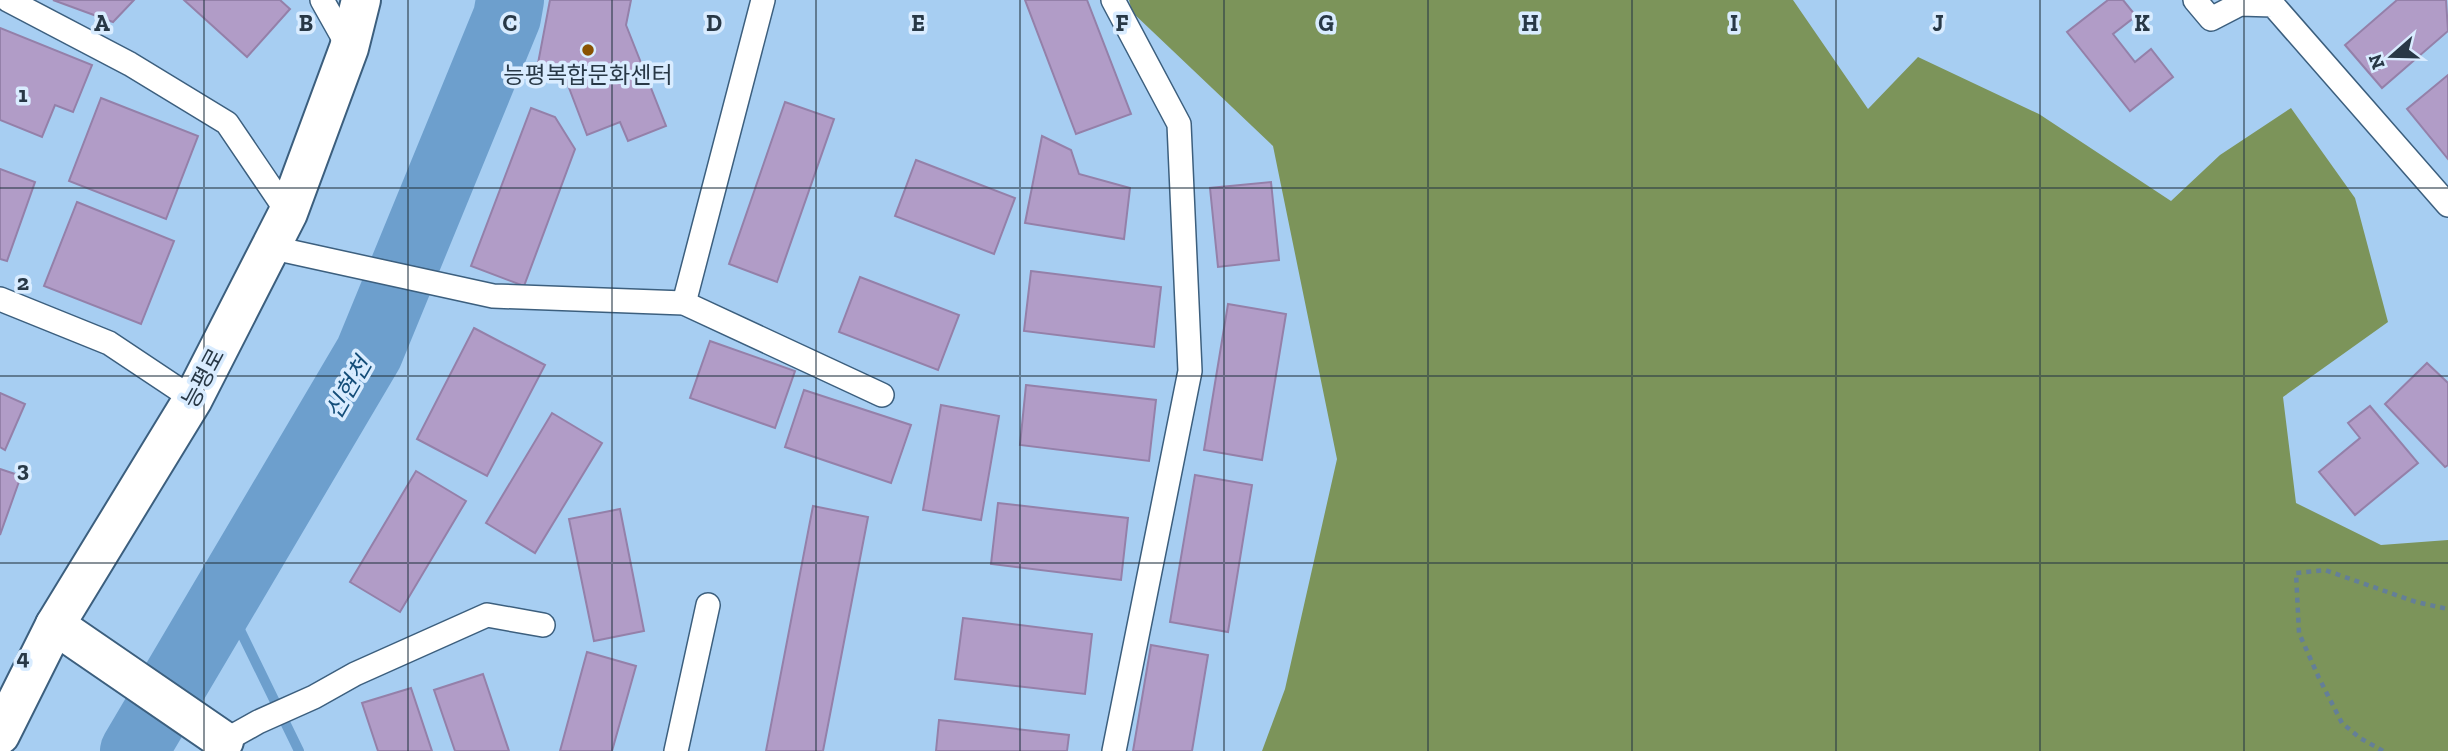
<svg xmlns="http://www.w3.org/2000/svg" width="2448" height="751" viewBox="0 0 2448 751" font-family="'Zilla Slab','Noto Sans KR',serif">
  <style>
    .forest { fill: #7c945a }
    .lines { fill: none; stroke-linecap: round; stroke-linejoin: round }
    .stream { stroke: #6d9fcd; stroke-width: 10 }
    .river { stroke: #6d9fcd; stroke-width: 68 }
    .building { fill: #b19cc7; stroke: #9480a9; stroke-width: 2 }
    .lane-casing { stroke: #3c5f7e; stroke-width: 26 }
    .secondary-casing { stroke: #3c5f7e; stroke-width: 42 }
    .path { stroke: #647f98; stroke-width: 4.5; stroke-dasharray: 5 5; stroke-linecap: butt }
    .lane { stroke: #fff; stroke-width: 23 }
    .secondary { stroke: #fff; stroke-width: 38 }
    .grid { fill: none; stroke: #283846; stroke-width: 2; stroke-opacity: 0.55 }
    .poi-dot { fill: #895202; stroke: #d9ecff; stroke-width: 2.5 }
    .labels { text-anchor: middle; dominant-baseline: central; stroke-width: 7; stroke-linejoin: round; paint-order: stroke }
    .poi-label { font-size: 23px; fill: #283846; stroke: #d9ecff }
    .street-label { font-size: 23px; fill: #283846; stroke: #d9ecff }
    .water-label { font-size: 24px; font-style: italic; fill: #154e79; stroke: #d9ecff }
    .grid-label { font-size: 23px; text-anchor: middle; font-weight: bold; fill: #283846; stroke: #d9ecff; stroke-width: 7; stroke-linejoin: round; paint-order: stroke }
  </style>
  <rect width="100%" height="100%" fill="#a7cef2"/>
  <polygon class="forest" points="1129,0 1793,0 1868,109 1918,57 2039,114 2171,201 2220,155 2291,108 2355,198 2388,322 2283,397 2296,503 2381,545 2448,540 2448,751 1262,751 1285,689 1337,459 1273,146 1132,12"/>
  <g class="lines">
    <polyline class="stream" points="227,594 241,632 299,751"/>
    <polyline class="river" points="134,751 369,353 507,17 510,0"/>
  </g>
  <g class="building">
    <polygon points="53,0 134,0 113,22"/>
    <polygon points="184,0 280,0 290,9 247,57"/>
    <polygon points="550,0 631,0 626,25 666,126 628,141 620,122 587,135 566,80 536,74"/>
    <polygon points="1025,0 1087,0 1131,114 1076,134"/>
    <polygon points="2108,0 2123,0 2136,16 2113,34 2135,62 2151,49 2173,77 2130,111 2067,32"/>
    <polygon points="2397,0 2446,0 2448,31 2382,88 2345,45"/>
    <polygon points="0,28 92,65 73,112 55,105 42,137 0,120"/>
    <polygon points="2448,75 2448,159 2407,109"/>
    <polygon points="101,98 198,136 166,219 69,181"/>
    <polygon points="785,102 834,119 777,282 729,264"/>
    <polygon points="531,108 555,117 575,149 524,286 471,266"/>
    <polygon points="1042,136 1071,150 1079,174 1130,188 1124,239 1025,223"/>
    <polygon points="916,160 1015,198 994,254 895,216"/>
    <polygon points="0,169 35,182 7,261 0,259"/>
    <polygon points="1271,182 1279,260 1218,267 1210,188"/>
    <polygon points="77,202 174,241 141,324 44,286"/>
    <polygon points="1031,271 1161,287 1154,347 1024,331"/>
    <polygon points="860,277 959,315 938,370 839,332"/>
    <polygon points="1228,304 1286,314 1262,460 1204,450"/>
    <polygon points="474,328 545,365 487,476 417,439"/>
    <polygon points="710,341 795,371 775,428 690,398"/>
    <polygon points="2427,363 2448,383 2448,465 2445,467 2385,404"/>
    <polygon points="1026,385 1156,400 1149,461 1020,445"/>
    <polygon points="804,390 911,425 891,483 785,447"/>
    <polygon points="0,393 25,404 5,450 0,447"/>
    <polygon points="941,405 999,416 981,520 923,510"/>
    <polygon points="2370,406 2418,463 2355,515 2319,472 2360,438 2348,423"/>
    <polygon points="552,413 602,443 535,553 486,523"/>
    <polygon points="0,469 21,476 0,535"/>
    <polygon points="416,471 466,501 400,612 350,582"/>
    <polygon points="1195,475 1252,485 1228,632 1170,622"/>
    <polygon points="998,503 1128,518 1121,580 991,564"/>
    <polygon points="813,506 868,517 823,751 766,751"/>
    <polygon points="620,509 644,631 594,641 569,519"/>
    <polygon points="963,618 1092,634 1085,694 955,679"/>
    <polygon points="1151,645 1208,655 1192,751 1133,751"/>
    <polygon points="587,652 636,666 612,751 560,751"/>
    <polygon points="483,674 509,751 455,751 434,690"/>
    <polygon points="411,688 432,751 378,751 362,703"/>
    <polygon points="939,720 1069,735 1067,751 936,751"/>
  </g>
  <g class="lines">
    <g class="lane-casing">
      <g id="lane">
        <polyline points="8,0 130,64 227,123 288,213"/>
        <polyline points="322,0 349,48"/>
        <polyline points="1113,0 1179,124 1190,371 1114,751"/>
        <polyline points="2195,0 2211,19 2240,4 2273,5 2448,205"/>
        <polyline points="272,244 283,250 493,296 684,303 882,395"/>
        <polyline points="0,299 109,343 193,399"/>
        <polyline points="684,303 763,0"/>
        <polyline points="215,749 224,741 258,722 314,697 355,674 487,615 543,625"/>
        <polyline points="676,751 708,605"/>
      </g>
    </g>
    <g class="secondary-casing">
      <g id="secondary">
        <polyline points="55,625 224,741"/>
        <polyline points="0,735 55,625 193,399 288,213 349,48 361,0"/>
      </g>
    </g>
    <polyline class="path" points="2383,751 2360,738 2342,723 2319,678 2299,633 2296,573 2325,570 2416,602 2448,609"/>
    <use href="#lane" class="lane"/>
    <use href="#secondary" class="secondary"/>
  </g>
  <path class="grid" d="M 204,0 L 204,751M 408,0 L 408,751M 612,0 L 612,751M 816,0 L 816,751M 1020,0 L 1020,751M 1224,0 L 1224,751M 1428,0 L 1428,751M 1632,0 L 1632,751M 1836,0 L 1836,751M 2040,0 L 2040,751M 2244,0 L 2244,751M 0,188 L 2448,188M 0,376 L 2448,376M 0,563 L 2448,563"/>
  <circle class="poi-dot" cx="588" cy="50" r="7"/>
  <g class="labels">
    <g class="poi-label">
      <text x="588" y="75">능평복합문화센터</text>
    </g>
    <g class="street-label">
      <text transform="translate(203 378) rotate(-62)">능평로</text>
    </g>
    <g class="water-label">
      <text transform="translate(348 388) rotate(-60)">신현천</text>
    </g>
  </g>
  <g class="grid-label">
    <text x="102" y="31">A</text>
    <text x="306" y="31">B</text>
    <text x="510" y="31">C</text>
    <text x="714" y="31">D</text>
    <text x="918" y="31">E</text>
    <text x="1122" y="31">F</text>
    <text x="1326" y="31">G</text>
    <text x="1530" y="31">H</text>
    <text x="1734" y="31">I</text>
    <text x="1938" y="31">J</text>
    <text x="2142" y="31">K</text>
    <text x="23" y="102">1</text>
    <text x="23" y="290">2</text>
    <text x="23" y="477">3</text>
    <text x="23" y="665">4</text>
  </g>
  <g transform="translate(2392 56) rotate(250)" stroke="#d9ecff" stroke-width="5" paint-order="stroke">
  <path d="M0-5L12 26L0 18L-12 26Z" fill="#283846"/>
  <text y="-10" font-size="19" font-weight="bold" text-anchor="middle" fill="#283846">N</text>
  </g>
</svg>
